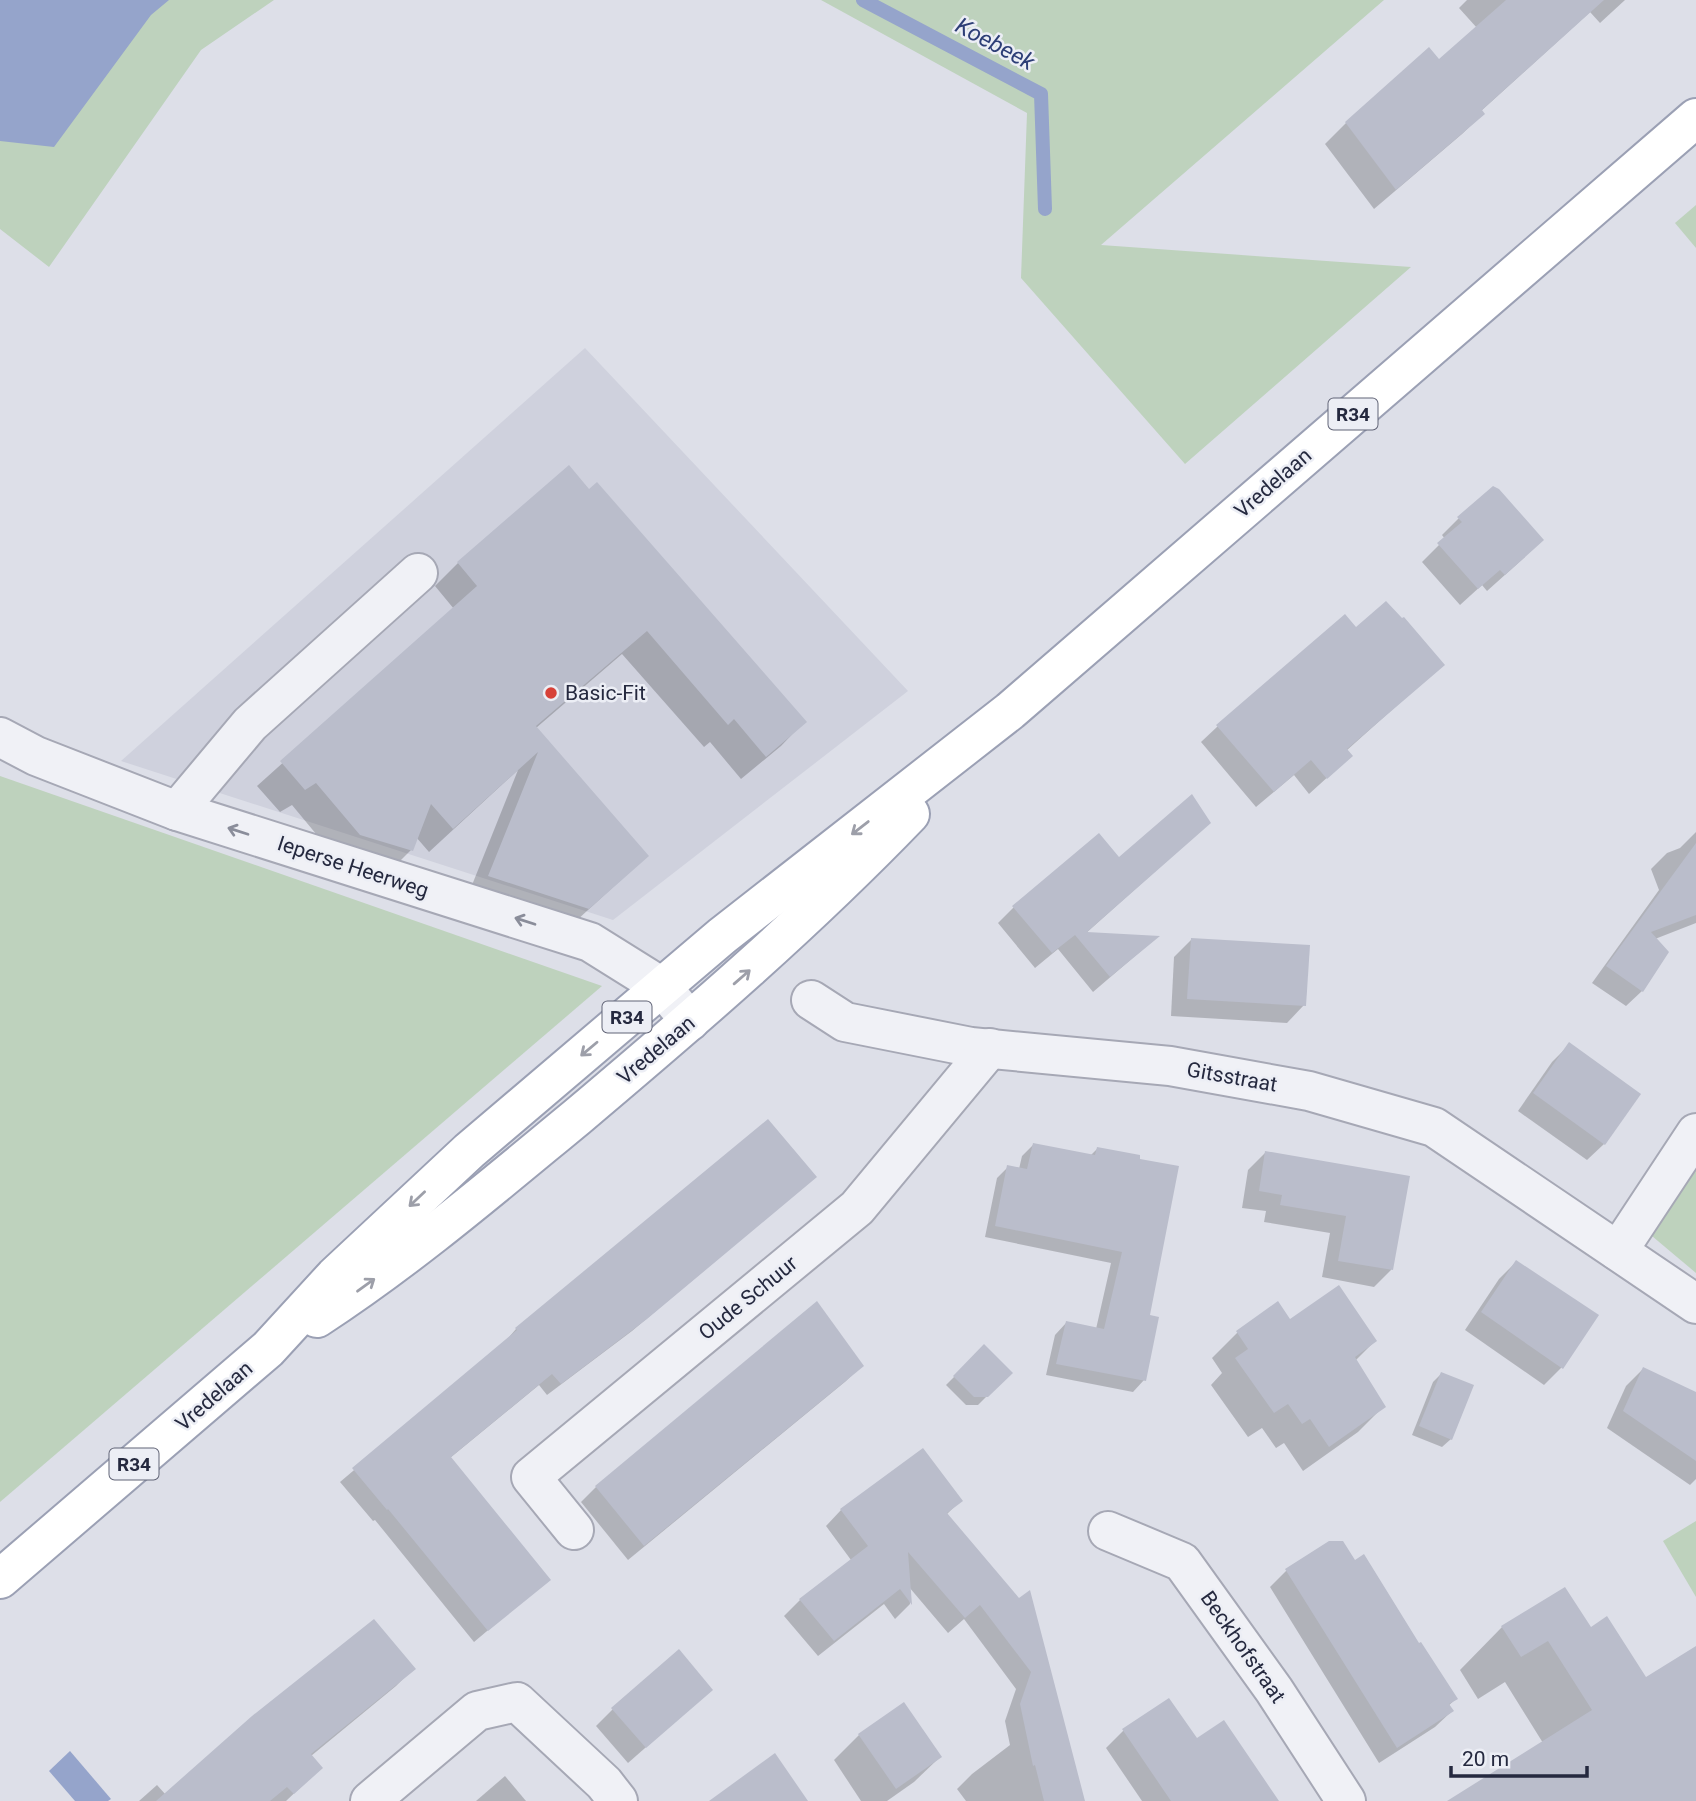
<svg xmlns="http://www.w3.org/2000/svg" width="1696" height="1801" viewBox="0 0 1696 1801" font-family="Roboto,sans-serif">
  <style>
    .built { fill: #cfd1dd }
    .green { fill: #bed2bd }
    .water { fill: #95a4cb }
    .shadow { fill: #0003 }
    .lines { fill: none; stroke-linecap: round; stroke-linejoin: round }
    .stream { stroke: #95a4cb; stroke-width: 14 }
    .building { fill: #babdcb }
    .minor-casing { stroke: #a6a8b5; stroke-width: 42 }
    .major-casing { stroke: #9ba0b4; stroke-width: 42 }
    .minor { stroke: #f0f1f6; stroke-width: 38 }
    .major { stroke: #fff; stroke-width: 38 }
    .oneway { stroke: #9d9fa9 }
    .oneway2 { stroke: #8a8d9a }
    .poi-dot { fill: #d74138; stroke: #eceef5; stroke-width: 2.5 }
    .labels { text-anchor: middle; dominant-baseline: central; stroke-width: 5; stroke-linejoin: round; paint-order: stroke }
    .shield { fill: #eceef5; stroke: #616476; stroke-width: 2 }
    .shield-label { font-size: 19px; font-weight: bold; fill: #25293f }
    .street-label { font-size: 21px; fill: #25293f; stroke: #eceef5 }
    .poi-label { font-size: 21px; fill: #25293f; stroke: #eceef5; text-anchor: start }
    .water-label { font-size: 23px; font-style: italic; fill: #2d3e76; stroke: #eceef5 }
  </style>
  <rect width="100%" height="100%" fill="#dddfe8"/>
  <polygon class="built" points="585,348 908,691 613,920 121,761"/>
  <g class="green">
    <polygon points="0,0 274,0 201,50 49,267 0,229"/>
    <polygon points="821,0 1384,0 1101,245 1411,267 1185,464 1021,278 1027,113"/>
    <polygon points="1696,205 1696,248 1675,223"/>
    <polygon points="0,776 602,986 0,1502"/>
    <polygon points="1696,1170 1696,1273 1652,1236"/>
    <polygon points="1696,1521 1696,1597 1663,1541"/>
  </g>
  <g class="water">
    <polygon points="0,0 169,0 151,15 54,147 0,141"/>
    <polygon points="70,1751 111,1799 108,1801 75,1801 49,1771"/>
  </g>
  <g class="shadow">
    <polygon points="1467,0 1625,0 1600,23 1590,12 1481,111 1483,114 1462,134 1374,209 1325,144 1346,123 1439,62 1477,28 1459,8"/>
    <polygon points="568,467 804,722 781,746 741,779 710,742 704,747 622,654 536,728 647,856 564,932 466,900 518,770 429,852 416,837 411,850 388,873 336,858 292,805 280,812 257,786 454,609 435,586 458,563"/>
    <polygon points="1459,518 1525,557 1487,591 1482,585 1460,605 1422,562 1445,539 1442,535"/>
    <polygon points="1356,630 1442,665 1346,751 1351,756 1309,794 1294,775 1256,807 1201,742 1218,726"/>
    <polygon points="1209,823 1085,934 1156,938 1093,992 1058,949 1035,968 998,923 1014,907 1119,859"/>
    <polygon points="1696,832 1696,923 1655,939 1642,991 1626,1006 1592,983 1659,890 1651,869 1667,853 1680,848"/>
    <polygon points="1191,940 1304,1005 1287,1023 1171,1016 1174,957"/>
    <polygon points="1569,1045 1604,1144 1587,1160 1518,1111 1552,1062"/>
    <polygon points="768,1121 815,1177 632,1331 547,1395 539,1385 450,1458 549,1579 474,1642 375,1520 373,1521 340,1482 504,1343 516,1329"/>
    <polygon points="1033,1145 1090,1156 1098,1148 1148,1316 1144,1380 1133,1392 1046,1375 1055,1335 1066,1323 1096,1329 1111,1263 985,1237 997,1178 1008,1167 1019,1169 1022,1156"/>
    <polygon points="1266,1152 1408,1178 1391,1270 1374,1287 1322,1277 1330,1233 1264,1222 1266,1211 1242,1208 1248,1170"/>
    <polygon points="1516,1262 1596,1315 1561,1368 1544,1385 1465,1330 1499,1279"/>
    <polygon points="1277,1304 1290,1321 1375,1341 1355,1361 1384,1406 1358,1432 1303,1471 1284,1443 1276,1448 1262,1428 1248,1437 1211,1385 1222,1373 1212,1358 1237,1333"/>
    <polygon points="984,1347 1010,1373 978,1405 966,1405 946,1385"/>
    <polygon points="862,1365 846,1381 628,1560 581,1502 596,1487"/>
    <polygon points="1643,1369 1696,1394 1696,1479 1690,1485 1607,1428 1626,1386"/>
    <polygon points="1441,1374 1451,1439 1442,1447 1412,1435 1433,1382"/>
    <polygon points="960,1501 946,1515 1019,1600 1078,1801 966,1801 957,1789 972,1774 1010,1745 1005,1721 1016,1689 964,1619 948,1633 909,1587 910,1604 895,1619 884,1604 818,1656 784,1616 800,1600 851,1560 826,1526 841,1510"/>
    <polygon points="1355,1562 1419,1646 1456,1699 1448,1706 1452,1711 1435,1727 1379,1763 1270,1587 1286,1571"/>
    <polygon points="1502,1627 1590,1629 1645,1679 1696,1649 1696,1801 1450,1801 1543,1743 1505,1682 1478,1699 1460,1670"/>
    <polygon points="413,1669 396,1686 311,1756 304,1784 286,1801 139,1801 157,1785 166,1795"/>
    <polygon points="711,1690 628,1763 596,1726 613,1709"/>
    <polygon points="1168,1700 1196,1740 1277,1801 1142,1801 1106,1748 1123,1731"/>
    <polygon points="859,1735 940,1757 914,1782 887,1801 861,1801 834,1760"/>
    <polygon points="505,1776 526,1801 476,1801"/>
  </g>
  <g class="lines">
    <polyline class="stream" points="863,0 1041,94 1045,209"/>
  </g>
  <g class="building">
    <polygon points="1506,0 1604,0 1482,110 1485,114 1396,190 1345,122 1429,47 1439,59"/>
    <polygon points="569,465 589,489 597,482 807,722 766,757 734,719 728,725 647,631 536,726 649,856 589,909 488,876 538,752 453,829 431,804 413,851 360,835 316,783 305,790 280,761 477,586 457,562"/>
    <polygon points="1493,486 1499,489 1544,540 1505,575 1500,570 1478,589 1437,543 1462,522 1457,517"/>
    <polygon points="1386,601 1402,618 1404,617 1445,665 1347,749 1353,756 1327,779 1311,760 1274,792 1216,725 1345,614 1356,627"/>
    <polygon points="1192,794 1211,823 1087,932 1160,936 1110,977 1075,935 1052,953 1012,906 1099,833 1119,857"/>
    <polygon points="1696,843 1696,915 1651,932 1669,952 1643,992 1606,966"/>
    <polygon points="1191,938 1310,945 1306,1006 1187,999"/>
    <polygon points="1569,1042 1641,1094 1605,1145 1533,1093"/>
    <polygon points="768,1119 817,1177 647,1319 561,1384 552,1374 451,1457 551,1580 488,1631 388,1509 387,1510 352,1468 517,1330 515,1328"/>
    <polygon points="1033,1143 1095,1155 1097,1147 1140,1155 1140,1159 1179,1166 1150,1315 1159,1317 1146,1381 1056,1364 1066,1321 1104,1329 1122,1252 995,1226 1007,1165 1027,1169"/>
    <polygon points="1265,1151 1410,1176 1393,1270 1338,1261 1346,1216 1280,1205 1282,1195 1259,1191"/>
    <polygon points="1516,1260 1599,1315 1563,1369 1481,1312"/>
    <polygon points="1339,1285 1377,1341 1355,1357 1386,1407 1329,1447 1310,1419 1302,1424 1288,1404 1274,1413 1235,1358 1248,1349 1236,1331 1278,1301 1290,1319"/>
    <polygon points="817,1301 864,1366 644,1546 595,1486"/>
    <polygon points="984,1344 1013,1373 988,1397 974,1397 953,1376"/>
    <polygon points="1643,1367 1696,1392 1696,1461 1623,1411"/>
    <polygon points="1441,1372 1474,1385 1452,1440 1419,1426"/>
    <polygon points="923,1448 963,1501 947,1513 1019,1598 1030,1590 1085,1801 1044,1801 1035,1765 1033,1766 1020,1704 1031,1672 980,1605 965,1618 908,1552 912,1605 900,1589 834,1641 799,1599 868,1546 840,1509"/>
    <polygon points="1329,1541 1343,1541 1355,1560 1364,1554 1419,1643 1421,1642 1458,1699 1449,1704 1454,1711 1397,1748 1285,1569"/>
    <polygon points="1565,1587 1591,1627 1607,1616 1646,1677 1696,1646 1696,1801 1447,1801 1592,1710 1548,1641 1521,1657 1501,1626"/>
    <polygon points="374,1619 416,1669 311,1754 323,1768 294,1794 287,1787 270,1801 156,1801 252,1716"/>
    <polygon points="679,1649 713,1690 646,1748 611,1708"/>
    <polygon points="1169,1698 1197,1738 1224,1720 1279,1801 1171,1801 1122,1729"/>
    <polygon points="904,1702 942,1757 896,1789 858,1734"/>
    <polygon points="775,1753 808,1801 709,1801"/>
  </g>
  <g class="lines">
    <g class="minor-casing">
      <g id="minor">
        <polyline points="0,737 36,756 177,811 590,942 662,987 690,1021"/>
        <polyline points="177,811 250,724 418,573"/>
        <polyline points="811,1000 845,1022 971,1047 1170,1066 1309,1091 1434,1127 1696,1304"/>
        <polyline points="1618,1251 1696,1133"/>
        <polyline points="574,1530 531,1477 857,1208 990,1048"/>
        <polyline points="1108,1531 1182,1562 1274,1690 1346,1801"/>
        <polyline points="370,1801 477,1711 517,1702 604,1783 618,1801"/>
      </g>
    </g>
    <g class="major-casing">
      <g id="major">
        <path d="M 317,1318 C 409,1258 492,1187 577,1117 C 692,1020 806,922 910,814"/>
        <polyline points="0,1579 268,1349 335,1276 469,1151 722,936 1010,711 1696,118"/>
      </g>
    </g>
    <use href="#minor" class="minor"/>
    <use href="#major" class="major"/>
  </g>
  <defs><path id="oneway-shaft" d="M-6 0H5M1.5-3L5.5 0L1.5 3" fill="none" stroke-width="1.6" stroke-linecap="round" stroke-linejoin="round" transform="scale(1.75)"/></defs>
  <g class="oneway">
    <use href="#oneway-shaft" transform="translate(860 828) rotate(142)"/>
    <use href="#oneway-shaft" transform="translate(742 977) rotate(-41)"/>
    <use href="#oneway-shaft" transform="translate(589 1049) rotate(140)"/>
    <use href="#oneway-shaft" transform="translate(417 1199) rotate(137)"/>
    <use href="#oneway-shaft" transform="translate(366 1285) rotate(-36)"/>
  </g>
  <g class="oneway2">
    <use href="#oneway-shaft" transform="translate(238 831) rotate(-162)"/>
    <use href="#oneway-shaft" transform="translate(525 921) rotate(-162)"/>
  </g>
  <circle class="poi-dot" cx="551" cy="693" r="7"/>
  <g class="labels">
    <g class="shield">
      <rect x="1328.5" y="398.5" width="49" height="31" rx="5"/>
      <rect x="602.5" y="1001.5" width="49" height="31" rx="5"/>
      <rect x="109.5" y="1448.5" width="49" height="31" rx="5"/>
    </g>
    <g class="shield-label">
      <text x="1353" y="414">R34</text>
      <text x="627" y="1017">R34</text>
      <text x="134" y="1464">R34</text>
    </g>
    <g class="street-label">
      <text transform="translate(1273 483) rotate(-41)">Vredelaan</text>
      <text transform="translate(353 867) rotate(18)">Ieperse Heerweg</text>
      <text transform="translate(656 1050) rotate(-40)">Vredelaan</text>
      <text transform="translate(1232 1077) rotate(10)">Gitsstraat</text>
      <text transform="translate(748 1298) rotate(-39)">Oude Schuur</text>
      <text transform="translate(214 1396) rotate(-41)">Vredelaan</text>
      <text transform="translate(1243 1647) rotate(55)">Beckhofstraat</text>
    </g>
    <g class="poi-label">
      <text x="565" y="693">Basic-Fit</text>
    </g>
    <g class="water-label">
      <text transform="translate(995 44) rotate(28)">Koebeek</text>
    </g>
  </g>
  <path d="M1451 1766v10h136v-10" fill="none" stroke="#25293f" stroke-width="3.5"/>
  <text x="1462" y="1766" font-size="21" fill="#25293f" stroke="#eceef5" stroke-width="5" paint-order="stroke">20 m</text>
</svg>
